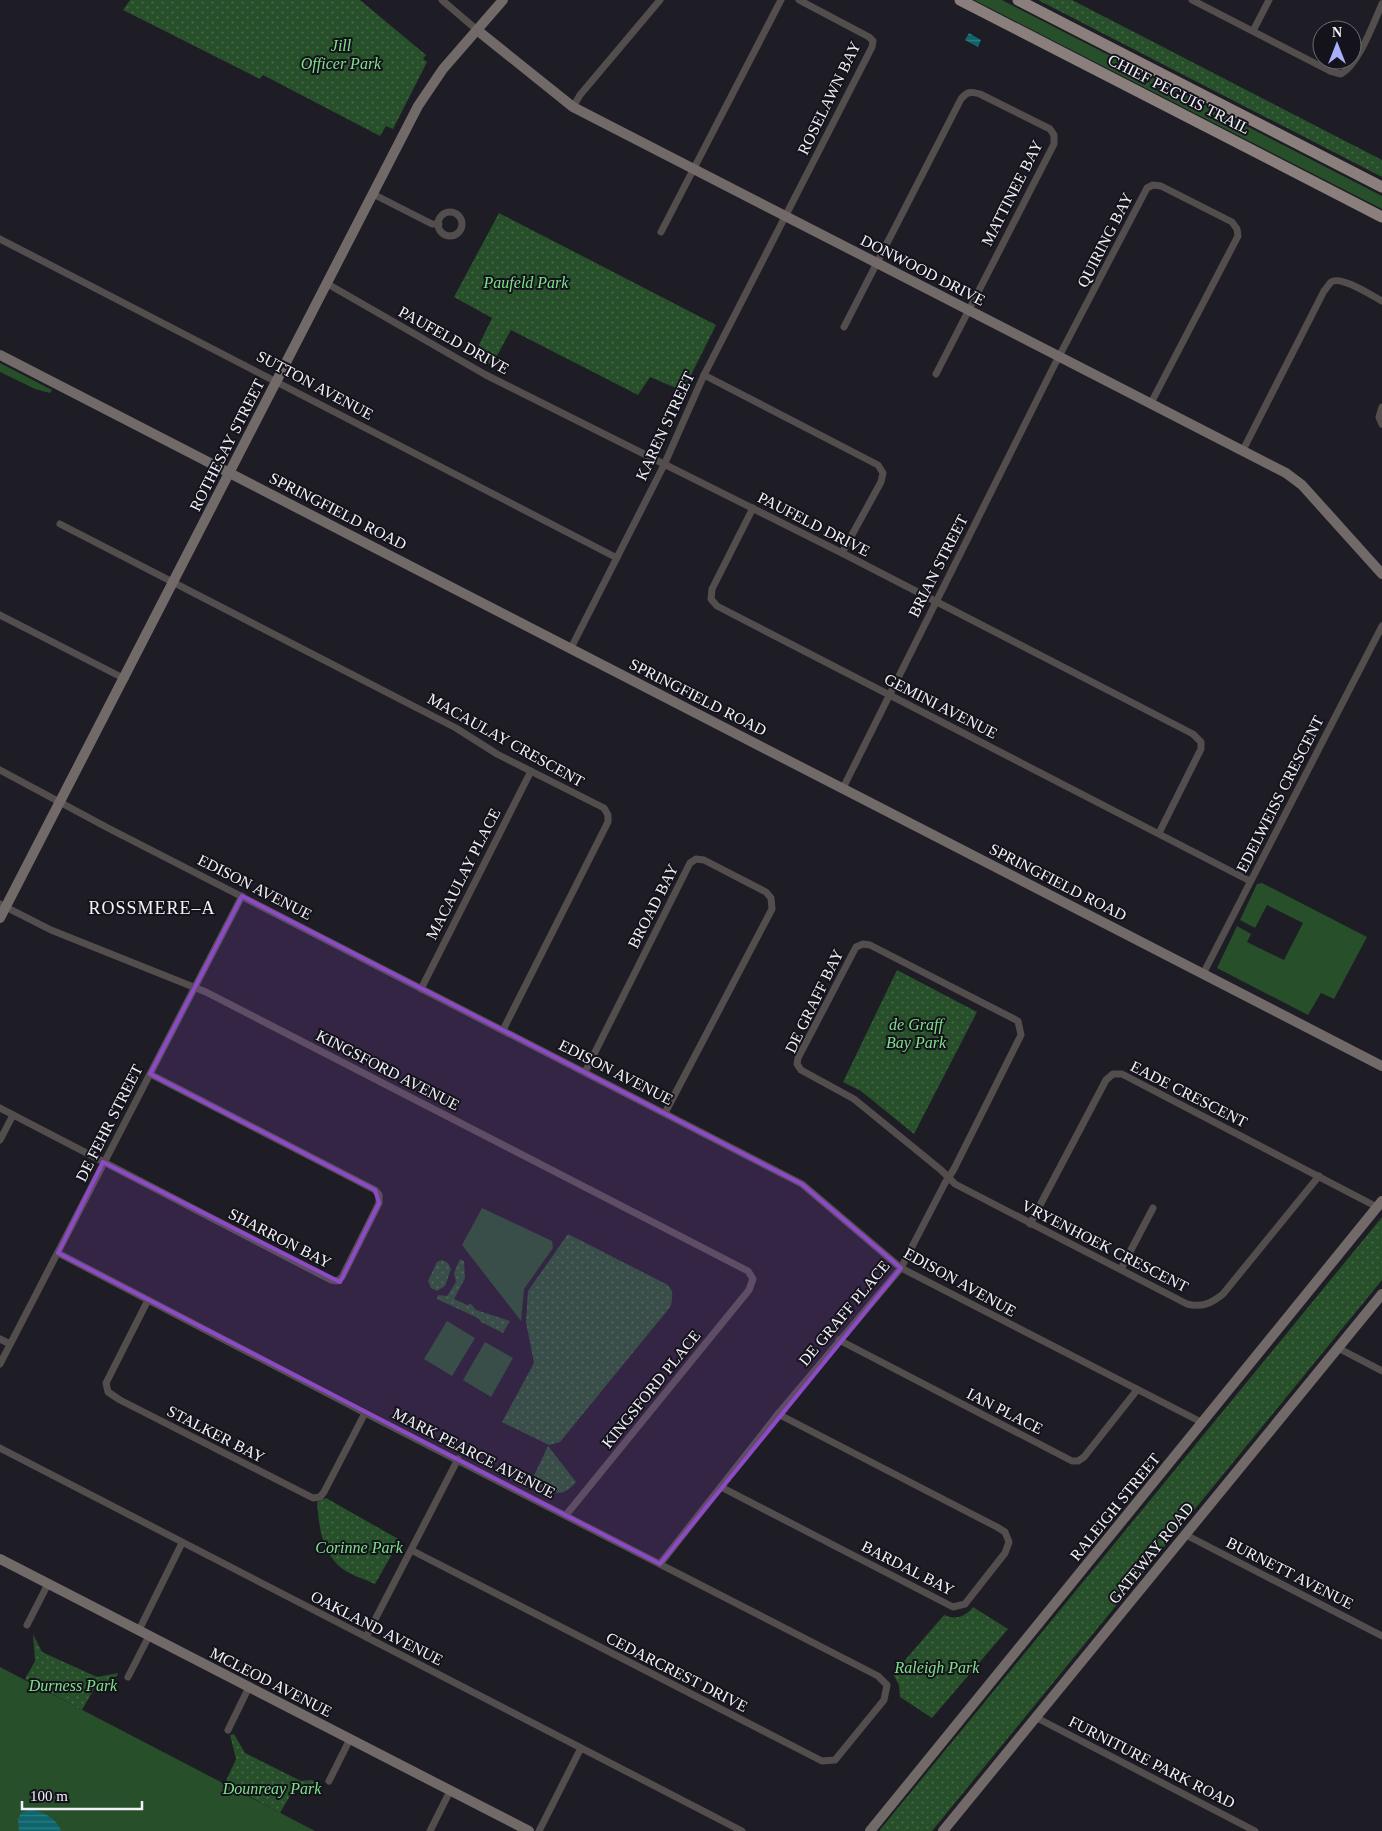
<svg xmlns="http://www.w3.org/2000/svg" width="1382" height="1831" viewBox="0 0 1382 1831" font-family="Georgia,serif">
  <style>
    .green { fill: #264f2a }
    .park { fill: url(#park-dots) }
    .water { fill: url(#water-rules) }
    .lines { fill: none; stroke-linecap: round; stroke-linejoin: round }
    .street { stroke: #534e4d; stroke-width: 7 }
    .secondary { stroke: #726a68; stroke-width: 10 }
    .primary { stroke: #8a7f7c; stroke-width: 11 }
    .marked { fill: #8d4ac7; fill-opacity: 0.2; stroke: #8d4ac7; stroke-width: 4; stroke-linejoin: round }
    .labels { text-anchor: middle; dominant-baseline: central; stroke-width: 4; stroke-linejoin: round; paint-order: stroke }
    .park-label { font-size: 16px; font-style: italic; fill: #7ee287; stroke: #14131b }
    .street-label { font-size: 16px; fill: #f2f1f7; stroke: #14131b }
    .neighbourhood-label { font-size: 18px; letter-spacing: 1px; fill: #f2f1f7; stroke: #14131b }
  </style>
  <defs>
    <pattern id="park-dots" width="8" height="8" patternUnits="userSpaceOnUse" patternTransform="scale(1.25)"><rect width="8" height="8" fill="#264f2a"/><path d="M2 2h.1M6 6h.1" fill="none" stroke="#46694a" stroke-width="1.8" stroke-linecap="round"/></pattern>
    <pattern id="water-rules" width="6" height="5" patternUnits="userSpaceOnUse" patternTransform="scale(1.25)"><rect width="6" height="5" fill="#0e666c"/><path d="M0 2.5h6" fill="none" stroke="#327c82"/></pattern>
  </defs>
  <rect width="100%" height="100%" fill="#1e1c24"/>
  <g class="green">
    <polygon points="974,0 1002,0 1382,196 1382,209"/>
    <polygon points="0,363 52,390 50,393 35,389 0,372"/>
    <polygon points="1262,883 1367,937 1334,999 1321,993 1308,1015 1217,968 1237,926 1251,934 1247,942 1284,960 1303,923 1267,905 1255,928 1240,920 1257,884"/>
    <polygon points="482,1208 552,1241 553,1248 524,1289 521,1321 462,1245"/>
    <polygon points="447,1321 475,1338 452,1376 424,1359"/>
    <polygon points="485,1342 513,1358 491,1397 463,1380"/>
    <polygon points="0,1667 315,1831 0,1831"/>
  </g>
  <g class="park">
    <polygon points="130,0 360,0 426,55 423,59 427,62 393,129 386,126 380,136 263,75 260,79 123,10"/>
    <polygon points="1038,0 1072,0 1382,160 1382,177"/>
    <polygon points="499,213 716,325 683,391 650,377 638,395 511,330 492,365 474,355 492,318 454,297"/>
    <polygon points="897,970 977,1012 914,1134 861,1091 843,1082"/>
    <polygon points="1382,1217 1382,1280 932,1831 879,1831"/>
    <path d="M 568,1234 L 666,1284 C 675,1290 672,1297 671,1306 L 560,1442 L 549,1445 L 502,1422 L 534,1363 L 526,1322 L 528,1291 Z"/>
    <polygon points="460,1259 464,1261 465,1278 454,1299 467,1305 471,1304 476,1310 510,1321 503,1333 481,1322 478,1318 437,1299 438,1295 447,1296 456,1282 454,1273"/>
    <polygon points="442,1260 448,1263 451,1269 445,1286 437,1291 431,1288 428,1281 437,1262"/>
    <path d="M 548,1446 L 576,1482 C 560,1501 550,1491 531,1482 Z"/>
    <path d="M 326,1498 L 400,1540 L 375,1584 C 365,1579 349,1575 340,1567 C 321,1550 319,1525 317,1502 Z"/>
    <path d="M 973,1607 L 1008,1629 L 932,1718 L 900,1697 L 899,1685 L 893,1674 L 944,1615 C 956,1620 965,1617 973,1607 Z"/>
    <polygon points="33,1634 42,1652 97,1677 118,1673 117,1676 94,1689 82,1710 25,1679 35,1661"/>
    <polygon points="234,1734 245,1753 301,1781 311,1780 319,1782 294,1789 280,1813 225,1783 236,1759 230,1735"/>
  </g>
  <g class="water">
    <polygon points="969,33 981,40 978,47 965,40"/>
    <path d="M 28,1810 C 40,1809 58,1819 61,1831 L 19,1831 L 18,1819 L 21,1813 Z"/>
  </g>
  <g class="lines">
    <g class="street">
      <polyline points="442,0 477,30"/>
      <path d="M 1192,0 L 1330,71 L 1341,74 C 1359,64 1373,24 1382,4"/>
      <polyline points="1253,31 1269,0"/>
      <polyline points="573,107 580,95 660,0"/>
      <polyline points="373,194 432,224 439,224"/>
      <circle cx="450" cy="224" r="12"/>
      <polyline points="661,232 781,0"/>
      <polyline points="0,239 617,558"/>
      <polyline points="326,283 486,375 842,553 1193,734 1201,742 1201,749 1159,833"/>
      <path d="M 844,327 L 961,99 C 967,92 970,91 980,94 L 1050,129 L 1054,135 L 1054,144 L 936,374"/>
      <polyline points="704,375 878,465 883,473 881,482 842,553"/>
      <polyline points="1382,407 1379,417 1382,424"/>
      <path d="M 1243,450 L 1324,291 C 1326,289 1329,284 1331,282 C 1341,275 1372,296 1382,301"/>
      <polyline points="753,508 712,589 711,599 717,606 1250,881"/>
      <polyline points="60,524 456,728 497,754 604,808 608,815 608,822 503,1030"/>
      <polyline points="0,615 125,679"/>
      <polyline points="571,648 664,465 704,375 872,47 873,41 869,37 799,0"/>
      <polyline points="0,770 108,828 802,1184 901,1268 1203,1423"/>
      <polyline points="843,788 1054,366 1147,188 1153,185 1161,186 1232,222 1237,229 1238,236 1151,403"/>
      <polyline points="0,904 51,930 206,992 748,1271 753,1279 749,1290 566,1515"/>
      <polyline points="1203,974 1382,626"/>
      <polyline points="421,989 531,771"/>
      <polyline points="585,1072 690,863 696,859 704,860 766,892 771,898 772,909 665,1113"/>
      <polyline points="0,1108 331,1280 337,1281 342,1277 379,1203 379,1195 375,1190 150,1074"/>
      <polyline points="0,1140 13,1115"/>
      <polyline points="1030,1224 1106,1080 1113,1074 1122,1074 1377,1207"/>
      <polyline points="58,1253 365,1413 878,1676 887,1685 884,1700 835,1760 822,1761 413,1551"/>
      <polyline points="1121,1269 1153,1208"/>
      <polyline points="148,1300 106,1383 108,1392 120,1400 313,1498 320,1497 324,1492 365,1413"/>
      <polyline points="0,1339 10,1344"/>
      <polyline points="839,1340 1072,1461 1078,1461 1084,1457 1137,1390"/>
      <polyline points="1338,1348 1382,1371"/>
      <polyline points="0,1364 242,896"/>
      <polyline points="0,1448 742,1831"/>
      <polyline points="721,1487 953,1607 965,1604 1005,1553 1009,1542 1005,1532 997,1527 778,1414"/>
      <polyline points="1186,1535 1382,1636"/>
      <path d="M 660,1564 L 778,1414 L 901,1268 L 945,1183 L 954,1169 L 1021,1035 L 1018,1021 L 870,945 L 863,944 L 856,947 L 798,1058 L 797,1064 L 801,1070 L 854,1099 L 941,1170 L 955,1184 L 1187,1304 C 1202,1308 1212,1303 1223,1294 L 1319,1176"/>
      <polyline points="27,1625 48,1584"/>
      <polyline points="139,1630 182,1543"/>
      <polyline points="366,1637 458,1459"/>
      <polyline points="128,1677 149,1636"/>
      <polyline points="1037,1718 1255,1831"/>
      <polyline points="228,1730 249,1687"/>
      <polyline points="329,1781 350,1739"/>
      <polyline points="430,1831 450,1791"/>
      <polyline points="539,1831 581,1748"/>
    </g>
    <g class="secondary">
      <polyline points="477,30 573,107 1286,473 1302,485 1382,574"/>
      <polyline points="0,355 1382,1066"/>
      <polyline points="0,918 418,106 443,69 503,0"/>
      <polyline points="0,1559 529,1831"/>
      <polyline points="870,1831 1382,1201"/>
      <polyline points="943,1831 1382,1294"/>
    </g>
    <g class="primary">
      <polyline points="960,0 1382,217"/>
      <polyline points="1018,0 1382,187"/>
    </g>
  </g>
  <path class="marked" d="M 242,896 L 802,1184 L 901,1268 L 660,1564 L 58,1253 L 103,1162 L 340,1282 L 379,1203 L 375,1190 L 150,1074 Z"/>
  <g class="labels">
    <g class="park-label">
      <text x="341" y="45">Jill<tspan x="341" dy="18">Officer Park</tspan></text>
      <text x="526" y="282">Paufeld Park</text>
      <text x="916" y="1024">de Graff<tspan x="916" dy="18">Bay Park</tspan></text>
      <text x="359" y="1547">Corinne Park</text>
      <text x="937" y="1667">Raleigh Park</text>
      <text x="73" y="1685">Durness Park</text>
      <text x="272" y="1788">Dounreay Park</text>
    </g>
    <g class="street-label">
      <text transform="translate(1179 94) rotate(27)">CHIEF PEGUIS TRAIL</text>
      <text transform="translate(829 98) rotate(-64)">ROSELAWN BAY</text>
      <text transform="translate(1012 193) rotate(-63)">MATTINEE BAY</text>
      <text transform="translate(1105 240) rotate(-63)">QUIRING BAY</text>
      <text transform="translate(923 270) rotate(27)">DONWOOD DRIVE</text>
      <text transform="translate(454 340) rotate(29)">PAUFELD DRIVE</text>
      <text transform="translate(315 385) rotate(28)">SUTTON AVENUE</text>
      <text transform="translate(665 426) rotate(-65)">KAREN STREET</text>
      <text transform="translate(227 445) rotate(-63)">ROTHESAY STREET</text>
      <text transform="translate(338 511) rotate(27)">SPRINGFIELD ROAD</text>
      <text transform="translate(814 524) rotate(27)">PAUFELD DRIVE</text>
      <text transform="translate(938 566) rotate(-63)">BRIAN STREET</text>
      <text transform="translate(698 697) rotate(27)">SPRINGFIELD ROAD</text>
      <text transform="translate(941 706) rotate(27)">GEMINI AVENUE</text>
      <text transform="translate(506 740) rotate(29)">MACAULAY CRESCENT</text>
      <text transform="translate(1280 794) rotate(-63)">EDELWEISS CRESCENT</text>
      <text transform="translate(463 874) rotate(-63)">MACAULAY PLACE</text>
      <text transform="translate(1058 882) rotate(27)">SPRINGFIELD ROAD</text>
      <text transform="translate(255 887) rotate(27)">EDISON AVENUE</text>
      <text transform="translate(653 906) rotate(-63)">BROAD BAY</text>
      <text transform="translate(814 1001) rotate(-64)">DE GRAFF BAY</text>
      <text transform="translate(388 1070) rotate(27)">KINGSFORD AVENUE</text>
      <text transform="translate(616 1072) rotate(27)">EDISON AVENUE</text>
      <text transform="translate(1189 1094) rotate(27)">EADE CRESCENT</text>
      <text transform="translate(109 1123) rotate(-63)">DE FEHR STREET</text>
      <text transform="translate(280 1238) rotate(27)">SHARRON BAY</text>
      <text transform="translate(1105 1246) rotate(27)">VRYENHOEK CRESCENT</text>
      <text transform="translate(960 1282) rotate(29)">EDISON AVENUE</text>
      <text transform="translate(844 1313) rotate(-50)">DE GRAFF PLACE</text>
      <text transform="translate(651 1389) rotate(-51)">KINGSFORD PLACE</text>
      <text transform="translate(1005 1411) rotate(27)">IAN PLACE</text>
      <text transform="translate(216 1434) rotate(27)">STALKER BAY</text>
      <text transform="translate(474 1453) rotate(27)">MARK PEARCE AVENUE</text>
      <text transform="translate(1115 1507) rotate(-51)">RALEIGH STREET</text>
      <text transform="translate(1151 1553) rotate(-51)">GATEWAY ROAD</text>
      <text transform="translate(908 1568) rotate(27)">BARDAL BAY</text>
      <text transform="translate(1290 1573) rotate(27)">BURNETT AVENUE</text>
      <text transform="translate(377 1628) rotate(27)">OAKLAND AVENUE</text>
      <text transform="translate(677 1672) rotate(27)">CEDARCREST DRIVE</text>
      <text transform="translate(271 1682) rotate(27)">MCLEOD AVENUE</text>
      <text transform="translate(1152 1762) rotate(27)">FURNITURE PARK ROAD</text>
    </g>
    <g class="neighbourhood-label">
      <text x="152" y="908">ROSSMERE–A</text>
    </g>
  </g>
  <g transform="translate(1337 45)"><circle r="24" fill="#14131b" stroke="#6d6c73"/>
  <path d="M0-4L9 19L0 12L-9 19Z" fill="#a8b0fc"/>
  <text y="-8" font-size="14" font-weight="bold" text-anchor="middle" fill="#f2f1f7">N</text>
  </g>
  <path d="M22 1801v8h120v-8" fill="none" stroke="#f2f1f7" stroke-width="2.5"/>
  <text x="30" y="1801" font-size="15" fill="#f2f1f7" stroke="#14131b" stroke-width="4" paint-order="stroke">100 m</text>
</svg>
